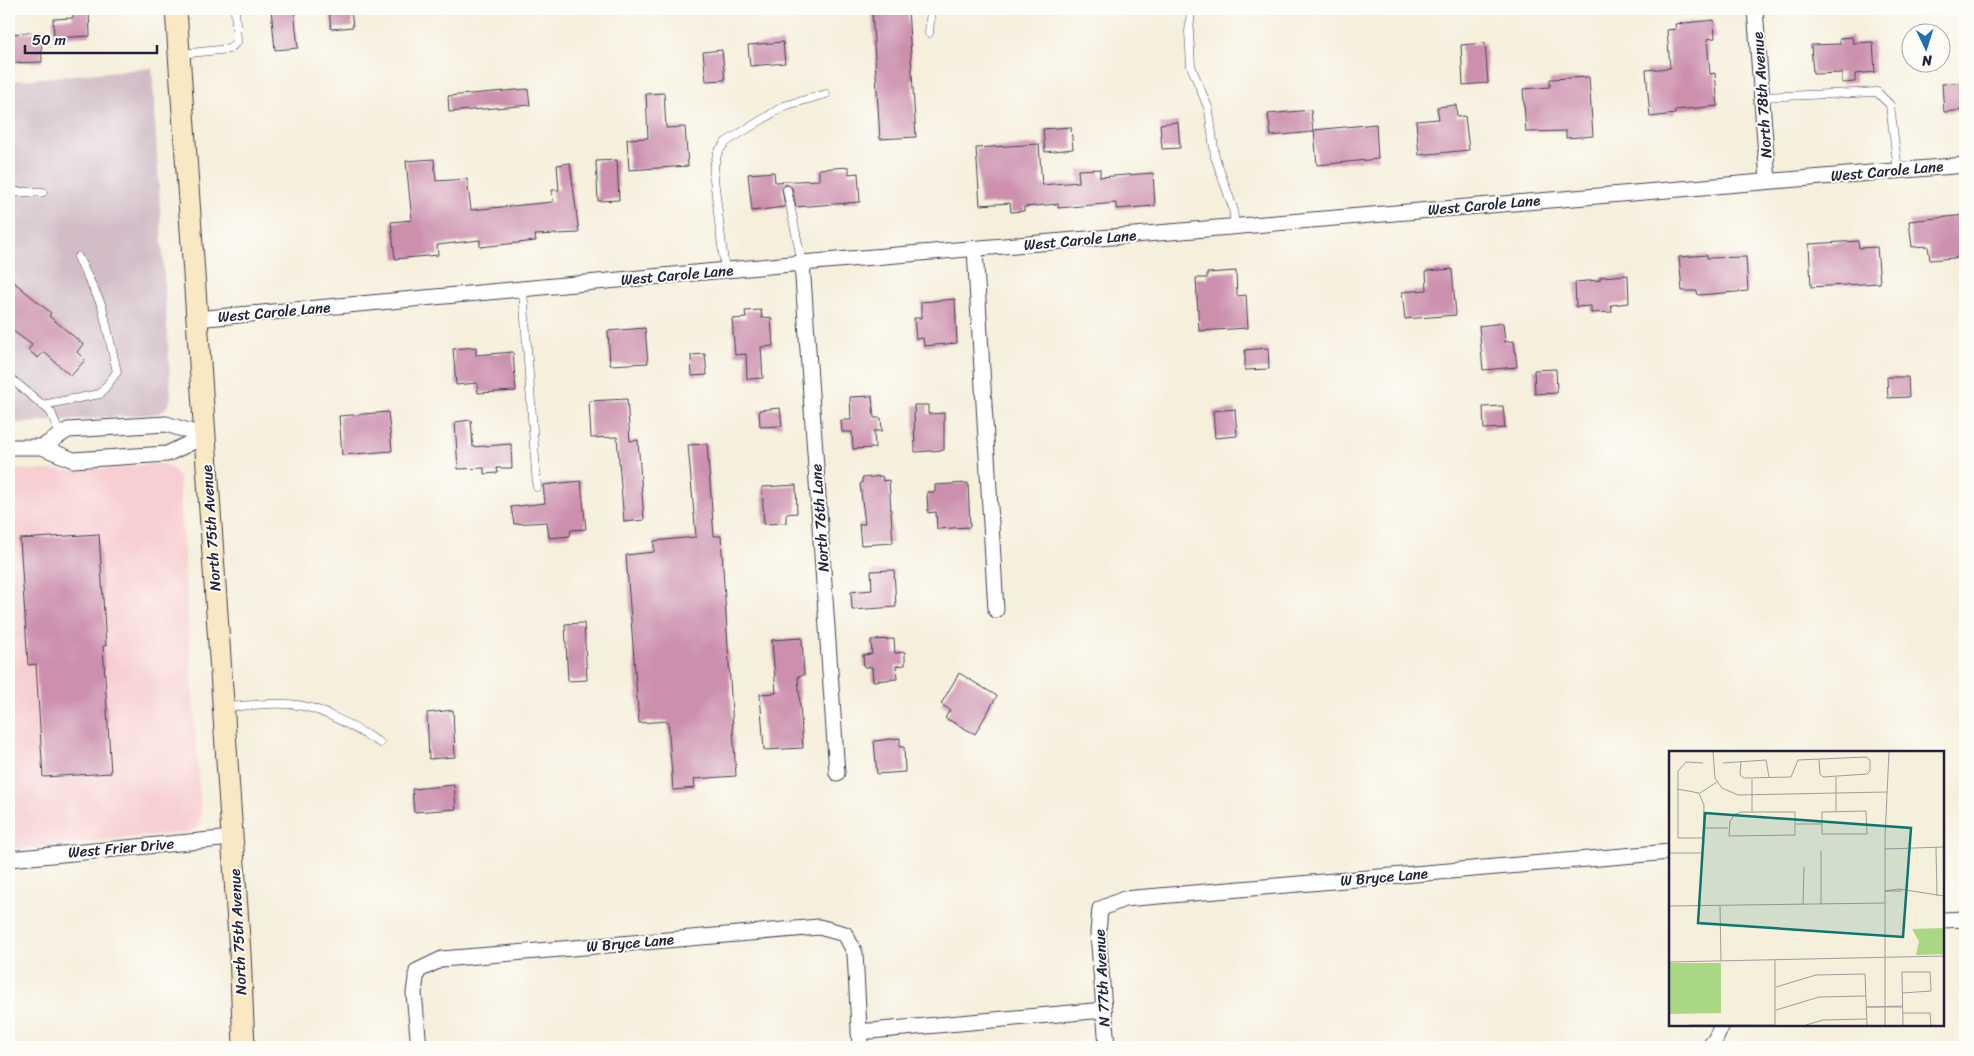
<svg xmlns="http://www.w3.org/2000/svg" width="1974" height="1056" viewBox="0 0 1974 1056" font-family="Sriracha,sans-serif">
  <style>
    .built { fill: #f7cfd3 }
    .industrial { fill: #d2bdc7 }
    .building { fill: #cc90ae }
    .lines { fill: none; stroke-linecap: round; stroke-linejoin: round }
    .service-casing { stroke: #424153; stroke-width: 9 }
    .minor-casing { stroke: #424153; stroke-width: 17 }
    .secondary-casing { stroke: #424153; stroke-width: 23 }
    .service { stroke: #fff; stroke-width: 8 }
    .minor { stroke: #fff; stroke-width: 15 }
    .secondary { stroke: #f8e8c3; stroke-width: 21 }
    .labels { text-anchor: middle; dominant-baseline: central; stroke-width: 4; stroke-linejoin: round; paint-order: stroke }
    .street-label { font-size: 15px; fill: #22223b; stroke: #fdfcf7 }
    .inset-road { fill: none; stroke: #a19d9c; stroke-width: 1 }
    .view { fill: #0f766e; fill-opacity: 0.15; stroke: #0f766e; stroke-width: 2.5 }
    .inset-edge { fill: none; stroke: #22223b; stroke-width: 2.5 }
  </style>
  <rect width="100%" height="100%" fill="#fdfcf7"/>
  <filter id="ink" filterUnits="userSpaceOnUse"><feTurbulence type="fractalNoise" baseFrequency=".02" numOctaves="2"/><feDisplacementMap in="SourceGraphic" scale="10" xChannelSelector="R" yChannelSelector="G"/><feConvolveMatrix kernelMatrix="1 2 1 2 8 2 1 2 1" color-interpolation-filters="sRGB"/></filter>
  <filter id="wash" filterUnits="userSpaceOnUse"><feTurbulence type="fractalNoise" baseFrequency=".0096" numOctaves="4" result="noise"/><feDisplacementMap in="SourceGraphic" scale="20" xChannelSelector="R" yChannelSelector="G"/><feGaussianBlur stdDeviation="1.12" result="paint"/><feColorMatrix in="noise" values="0 0 0 0 0 0 0 0 0 0 0 0 0 0 0 0 0 1.4 0 .05"/><feComposite in="paint" operator="in"/></filter>
  <g filter="url(#wash)">
    <rect width="100%" height="100%" fill="#f5efdc"/>
    <polygon class="built" points="152,464 165,464 173,469 179,478 201,814 200,821 197,828 190,832 9,850 9,469 74,471"/>
    <polygon class="industrial" points="152,68 171,398 167,407 159,413 139,415 9,424 9,81"/>
    <g id="blocks">
      <g class="building">
        <polygon points="271,9 294,9 298,48 275,50"/>
        <polygon points="329,9 351,9 353,27 331,29"/>
        <polygon points="908,9 916,137 880,139 872,11"/>
        <polygon points="89,10 90,36 54,38 53,19 73,18 73,12"/>
        <polygon points="1714,20 1715,38 1707,39 1710,74 1715,73 1718,106 1675,110 1675,114 1650,117 1646,70 1670,68 1667,30 1676,29 1675,24"/>
        <polygon points="41,32 42,62 9,63 9,34"/>
        <polygon points="1852,37 1853,43 1873,42 1875,72 1855,74 1855,82 1842,83 1842,73 1813,74 1811,45 1840,44 1840,38"/>
        <polygon points="783,42 785,63 750,66 748,45"/>
        <polygon points="1485,43 1488,83 1463,85 1461,45"/>
        <polygon points="722,50 725,80 706,81 703,52"/>
        <polygon points="1589,77 1593,136 1566,138 1566,131 1526,132 1523,89 1550,87 1550,79"/>
        <polygon points="1965,82 1965,110 1944,112 1942,84"/>
        <polygon points="528,89 530,105 449,112 448,96"/>
        <polygon points="664,93 666,128 685,127 688,166 629,170 627,139 648,138 646,94"/>
        <polygon points="1456,105 1457,117 1465,116 1469,150 1419,155 1416,121 1439,119 1437,107"/>
        <polygon points="1311,110 1313,132 1271,136 1268,114"/>
        <polygon points="1178,122 1180,148 1162,149 1160,124"/>
        <polygon points="1376,124 1378,159 1317,165 1314,130"/>
        <polygon points="1071,127 1073,149 1045,152 1043,129"/>
        <polygon points="1039,144 1042,185 1079,182 1078,170 1100,169 1100,177 1153,173 1155,206 1116,209 1116,203 1058,208 1058,204 1024,207 1024,211 1011,212 1010,203 980,205 976,148"/>
        <polygon points="434,159 436,181 467,179 471,210 553,202 552,190 559,190 557,165 570,163 579,233 535,235 536,241 480,247 480,240 437,245 438,255 395,259 391,222 412,220 406,161"/>
        <polygon points="617,160 619,200 598,201 596,161"/>
        <polygon points="849,167 849,174 858,173 860,202 796,207 792,188 786,184 782,189 785,207 752,211 748,174 774,172 775,182 819,180 819,169"/>
        <polygon points="1965,215 1965,257 1930,260 1928,246 1912,247 1909,221"/>
        <polygon points="1858,241 1859,248 1877,247 1880,283 1811,287 1809,244"/>
        <polygon points="1707,255 1707,258 1746,257 1748,291 1698,295 1697,291 1682,291 1679,257"/>
        <polygon points="1452,269 1456,315 1405,319 1402,292 1427,290 1426,271"/>
        <polygon points="1236,271 1237,296 1246,295 1248,328 1199,331 1196,278 1207,278 1207,273"/>
        <polygon points="1628,275 1629,303 1611,305 1612,312 1591,313 1591,306 1576,307 1575,282 1600,280 1600,277"/>
        <polygon points="9,278 51,313 49,316 83,344 77,352 85,360 71,376 44,352 38,358 28,350 32,345 9,328"/>
        <polygon points="955,299 957,343 924,346 923,338 916,339 914,318 921,318 921,302"/>
        <polygon points="761,310 762,318 771,317 773,346 761,347 763,378 747,379 746,354 735,355 732,319 746,318 745,311"/>
        <polygon points="1503,323 1505,342 1514,341 1517,367 1483,370 1479,326"/>
        <polygon points="645,328 648,363 610,365 608,331"/>
        <polygon points="476,347 476,355 513,352 516,391 478,393 477,383 456,385 453,349"/>
        <polygon points="1268,348 1269,369 1245,370 1245,350"/>
        <polygon points="705,354 707,375 692,376 691,355"/>
        <polygon points="1556,369 1557,393 1535,394 1534,370"/>
        <polygon points="1887,377 1908,377 1909,397 1888,398"/>
        <polygon points="872,396 874,418 881,418 882,431 874,431 875,448 853,449 852,432 842,432 841,420 851,420 850,397"/>
        <polygon points="627,399 630,441 638,440 644,520 624,522 617,437 591,438 589,401"/>
        <polygon points="914,405 928,405 928,414 944,413 944,450 915,452"/>
        <polygon points="1503,406 1505,428 1484,429 1483,407"/>
        <polygon points="780,408 782,426 760,427 759,410"/>
        <polygon points="1235,409 1237,436 1215,438 1213,411"/>
        <polygon points="388,412 392,451 342,455 339,416"/>
        <polygon points="471,420 473,447 511,444 512,468 497,468 498,473 484,474 484,468 458,469 455,422"/>
        <polygon points="707,444 714,536 721,536 736,776 694,779 695,788 673,790 668,721 639,723 626,555 654,552 654,541 696,537 688,445"/>
        <polygon points="882,476 883,481 889,480 893,543 861,545 859,524 865,524 860,484 862,483 862,478"/>
        <polygon points="581,481 586,529 571,530 570,536 549,538 547,522 514,524 511,507 545,503 543,485"/>
        <polygon points="968,483 970,527 937,529 936,512 928,513 927,492 935,492 935,485"/>
        <polygon points="796,485 797,513 786,514 786,523 764,524 762,487"/>
        <polygon points="99,534 106,646 103,646 111,773 43,777 36,664 28,665 20,539"/>
        <polygon points="894,570 896,607 852,610 851,592 872,590 871,571"/>
        <polygon points="584,623 587,680 568,681 565,624"/>
        <polygon points="802,638 804,675 798,676 803,748 764,750 760,694 776,693 772,640"/>
        <polygon points="894,639 895,653 905,652 905,665 896,666 897,679 873,681 872,667 864,667 863,655 872,654 871,640"/>
        <polygon points="959,673 997,696 975,734 945,718 950,710 941,704"/>
        <polygon points="453,710 455,757 429,759 427,713"/>
        <polygon points="900,738 900,747 904,747 905,772 877,774 874,741"/>
        <polygon points="454,785 456,809 414,812 412,789"/>
      </g>
    </g>
  </g>
  <g filter="url(#ink)">
    <use href="#blocks" fill-opacity="0" stroke="#424153" stroke-width="1"/>
    <g class="lines">
      <g class="service-casing">
        <g id="service">
          <polyline points="1191,9 1189,32 1191,66 1209,110 1215,157 1233,208 1235,227"/>
          <polyline points="929,33 931,9"/>
          <polyline points="180,54 229,49 237,42 235,9"/>
          <polyline points="1762,97 1877,92 1890,105 1898,170"/>
          <polyline points="787,190 802,263"/>
          <polyline points="9,192 43,192"/>
          <polyline points="725,271 714,179 714,166 718,152 726,142 784,106 826,94"/>
          <polyline points="523,290 537,487"/>
          <polyline points="9,377 51,412 60,435"/>
          <polyline points="42,405 100,394 117,372 102,306 78,257"/>
          <path d="M 225,707 C 250,706 278,701 303,706 C 328,711 358,730 380,743"/>
        </g>
      </g>
      <g class="minor-casing">
        <g id="minor">
          <polyline points="1755,9 1768,181"/>
          <polyline points="975,249 996,610"/>
          <polyline points="802,263 837,773"/>
          <polyline points="196,319 802,263 1965,165"/>
          <polyline points="9,447 42,447 73,460 167,454 205,436"/>
          <polyline points="42,447 68,430 166,424 205,436"/>
          <polyline points="9,859 232,838"/>
          <polyline points="1943,920 1965,919"/>
          <polyline points="859,1032 1104,1010"/>
          <polyline points="419,1047 414,993 417,971 442,959 819,927 845,934 855,953 860,1047"/>
          <polyline points="1107,1047 1098,933 1100,909 1124,899 1670,852"/>
          <polyline points="1709,1047 1715,1040 1722,1025"/>
        </g>
      </g>
      <g class="secondary-casing">
        <polyline id="secondary" points="176,9 240,953 244,1047"/>
      </g>
      <use href="#service" class="service"/>
      <use href="#minor" class="minor"/>
      <use href="#secondary" class="secondary"/>
    </g>
  </g>
  <g class="labels">
    <g class="street-label">
      <text transform="translate(1762 95) rotate(-94)">North 78th Avenue</text>
      <text transform="translate(1887 171) rotate(-5)">West Carole Lane</text>
      <text transform="translate(1484 205) rotate(-5)">West Carole Lane</text>
      <text transform="translate(1080 240) rotate(-5)">West Carole Lane</text>
      <text transform="translate(677 275) rotate(-5)">West Carole Lane</text>
      <text transform="translate(274 312) rotate(-5)">West Carole Lane</text>
      <text transform="translate(820 518) rotate(-94)">North 76th Lane</text>
      <text transform="translate(211 528) rotate(-94)">North 75th Avenue</text>
      <text transform="translate(121 848) rotate(-5)">West Frier Drive</text>
      <text transform="translate(1384 877) rotate(-5)">W Bryce Lane</text>
      <text transform="translate(238 932) rotate(-93)">North 75th Avenue</text>
      <text transform="translate(630 943) rotate(-5)">W Bryce Lane</text>
      <text transform="translate(1102 978) rotate(-93)">N 77th Avenue</text>
    </g>
  </g>
  <g transform="translate(1669 751)">
    <rect width="275" height="275" fill="#f5efdc"/>
    <path d="M 275,177 L 275,203 L 247,204 L 250,190 L 243,178 ZM 0,212 L 52,212 L 52,262 L 0,263 Z" fill="#aad784"/>
    <path class="inset-road" d="M 44,1 L 46,27 L 53,37 L 69,44 L 218,41M 72,10 L 71,24 L 75,27 L 122,26 L 129,9 L 197,6 L 201,9 L 201,20 L 198,23 L 154,26 L 151,23 L 150,8M 54,12 L 97,9 L 100,26M 167,26 L 167,60M 83,28 L 83,61M 8,38 L 30,42M 30,42 L 35,54 L 34,87 L 9,87 L 9,20 L 17,11 L 34,12M 31,42 L 48,31M 197,60 L 198,83 L 153,83 L 153,61 ZM 73,61 L 126,61 L 126,84 L 60,85 L 61,70 L 66,63 ZM 127,73 L 152,73M 35,77 L 59,77M 267,97 L 268,145M 216,98 L 275,96M 0,102 L 32,102M 216,140 L 230,138 L 275,145M 216,140 L 233,140M 152,153 L 152,100M 134,154 L 135,116M 0,155 L 216,152M 51,155 L 52,210M 0,211 L 275,205M 107,236 L 147,224 L 196,223 L 198,274M 233,242 L 262,240 L 261,221 L 233,221 L 233,224 L 234,274M 197,256 L 233,256M 198,256 L 233,255M 107,259 L 150,246 L 197,245M 234,262 L 261,262 L 262,274M 20,274 L 106,274M 106,274 L 106,209M 137,274 L 154,269 L 197,268M 216,274 L 216,86 L 220,1"/>
    <path class="view" d="M 36,62 L 242,77 L 234,186 L 29,172 Z"/>
    <rect width="275" height="275" class="inset-edge"/>
  </g>
  <rect width="1974" height="1056" fill="none" stroke="#fdfcf7" stroke-width="30"/>
  <g transform="translate(1926 48) rotate(176)"><circle r="24" fill="#fdfcf7" stroke="#a5a5ac"/>
  <path d="M0-4L9 19L0 12L-9 19Z" fill="#1f6fb2"/>
  <text y="-8" font-size="14" font-weight="bold" text-anchor="middle" fill="#22223b">N</text>
  </g>
  <path d="M25 45v8h132v-8" fill="none" stroke="#22223b" stroke-width="2.5"/>
  <text x="32" y="45" font-size="15" fill="#22223b" stroke="#fdfcf7" stroke-width="4" paint-order="stroke">50 m</text>
</svg>
